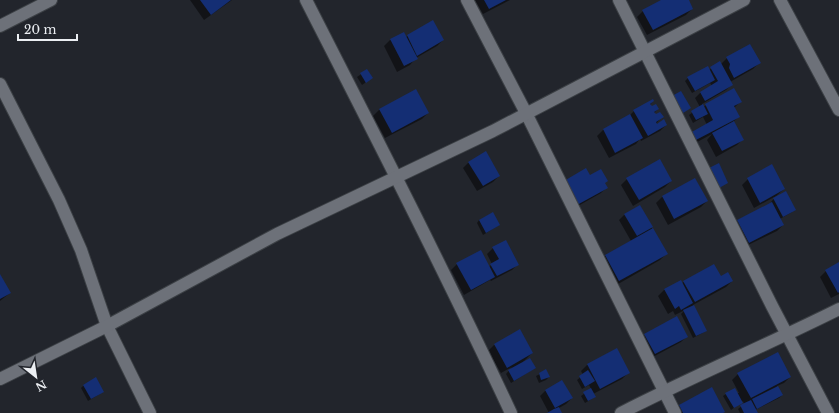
<svg xmlns="http://www.w3.org/2000/svg" width="839" height="413" viewBox="0 0 839 413" font-family="'Libre Baskerville',serif">
  <style>
    .shadow { fill: #0007 }
    .building { fill: #142e74 }
    .lines { fill: none; stroke-linecap: round; stroke-linejoin: round }
    .minor-casing { stroke: #3c4045; stroke-width: 14 }
    .minor { stroke: #6d7179; stroke-width: 12 }
  </style>
  <rect width="100%" height="100%" fill="#22252c"/>
  <g class="shadow">
    <polygon points="190,0 232,0 204,20"/>
    <polygon points="475,0 510,0 483,14"/>
    <polygon points="664,0 687,0 692,9 686,15 647,35 637,17 643,11"/>
    <polygon points="433,22 443,40 437,46 416,58 410,65 397,72 384,46 390,40 404,33 406,37"/>
    <polygon points="727,58 759,63 753,69 730,82 732,84 726,90 702,104 703,107 733,89 740,102 734,108 739,116 733,122 743,139 737,145 716,157 707,140 712,134 688,147 707,125 703,117 693,123 689,115 700,107 695,98 701,92 712,86 710,83 692,93 685,81 688,78 709,70 719,63 720,65"/>
    <polygon points="367,70 372,78 362,85 357,77"/>
    <polygon points="416,91 428,113 422,119 385,138 373,116 379,110"/>
    <polygon points="653,101 650,105 651,108 658,109 654,113 655,116 662,117 654,126 666,125 660,131 641,141 640,139 636,144 609,158 597,136 603,130 629,116 634,111"/>
    <polygon points="469,162 499,176 493,182 477,191 463,168"/>
    <polygon points="590,177 607,187 601,193 571,210"/>
    <polygon points="627,179 671,181 665,187 633,206 621,185"/>
    <polygon points="695,179 707,201 701,207 668,225 656,203 662,197"/>
    <polygon points="748,179 784,189 775,197 792,212 780,219 783,225 777,231 742,248 732,226 738,220 772,203 771,202 776,196 754,208 742,185"/>
    <polygon points="640,206 666,254 660,260 613,287 599,262 605,256 631,241 619,220 625,214"/>
    <polygon points="479,220 499,225 483,235 477,223"/>
    <polygon points="493,248 518,264 512,270 491,281 490,280 464,295 451,270 457,264 489,267 492,264 487,254"/>
    <polygon points="839,264 839,294 831,298 820,277 826,271"/>
    <polygon points="713,265 720,278 732,281 726,287 693,305 706,331 693,338 681,314 685,310 675,315 673,311 668,314 658,296 664,290 682,283"/>
    <polygon points="0,276 10,293 0,301"/>
    <polygon points="645,335 687,336 681,342 649,359 639,341"/>
    <polygon points="494,345 532,353 523,362 535,368 511,383 506,374 512,367 501,373 488,351"/>
    <polygon points="616,349 628,373 622,379 593,394 595,397 585,403 581,396 591,389 589,385 582,389 577,380 583,375 581,371 587,365"/>
    <polygon points="546,371 549,377 546,380 539,383 536,376"/>
    <polygon points="738,374 790,377 784,383 777,386 782,395 779,398 755,410 757,413 740,413 738,409 744,404 743,401 731,410 723,396 726,394 739,393 732,380"/>
    <polygon points="84,385 103,392 88,401 81,388"/>
    <polygon points="711,389 722,413 674,413 679,406"/>
    <polygon points="546,390 572,398 566,404 559,408 561,413 549,413 540,396"/>
  </g>
  <g class="building">
    <polygon points="200,0 231,0 211,15"/>
    <polygon points="484,0 506,0 489,9"/>
    <polygon points="661,0 689,0 693,9 653,30 642,10"/>
    <polygon points="433,20 444,40 417,56 407,35"/>
    <polygon points="404,32 418,59 404,66 390,39"/>
    <polygon points="750,44 761,63 734,78 729,68 730,64 726,57"/>
    <polygon points="720,61 733,85 705,101 700,92 718,81 710,67"/>
    <polygon points="708,66 715,80 695,91 687,77"/>
    <polygon points="367,69 373,78 366,83 360,73"/>
    <polygon points="734,88 742,102 734,106 740,117 694,141 690,133 713,120 705,104"/>
    <polygon points="416,89 429,113 392,133 379,109"/>
    <polygon points="681,91 691,108 683,113 672,96"/>
    <polygon points="653,99 654,101 650,104 652,106 656,104 659,109 654,112 656,114 660,112 664,117 656,122 657,124 664,119 667,125 648,136 633,110"/>
    <polygon points="703,104 708,114 696,120 691,111"/>
    <polygon points="630,114 643,138 615,153 603,129"/>
    <polygon points="734,121 744,140 722,151 712,133"/>
    <polygon points="486,151 500,176 483,186 468,162"/>
    <polygon points="660,159 672,181 639,200 626,178"/>
    <polygon points="719,163 728,183 719,188 709,168"/>
    <polygon points="772,164 785,189 760,203 747,178"/>
    <polygon points="586,168 590,175 601,169 608,181 605,183 608,188 577,205 564,181"/>
    <polygon points="695,178 708,201 674,219 662,196"/>
    <polygon points="786,191 796,210 783,217 773,198"/>
    <polygon points="772,202 784,225 749,243 737,220"/>
    <polygon points="640,205 653,227 637,236 624,214"/>
    <polygon points="493,212 500,225 486,233 479,220"/>
    <polygon points="653,228 668,254 619,281 605,255"/>
    <polygon points="506,240 519,265 497,276 490,264 499,259 492,247"/>
    <polygon points="481,250 495,277 471,290 456,263"/>
    <polygon points="839,262 839,292 838,293 825,270"/>
    <polygon points="714,264 721,276 728,272 733,281 695,302 683,281"/>
    <polygon points="0,274 11,293 0,299"/>
    <polygon points="681,280 693,303 681,310 679,306 675,309 664,289"/>
    <polygon points="694,305 707,331 696,336 683,310"/>
    <polygon points="677,316 688,337 655,354 644,334"/>
    <polygon points="520,329 533,353 507,368 494,344"/>
    <polygon points="617,348 630,373 600,389 587,364"/>
    <polygon points="778,352 791,377 751,398 737,373"/>
    <polygon points="530,358 536,368 514,381 508,370"/>
    <polygon points="546,369 550,377 541,380 539,373"/>
    <polygon points="588,370 595,381 585,387 579,376"/>
    <polygon points="96,377 104,392 91,399 83,385"/>
    <polygon points="562,380 573,398 555,408 545,390"/>
    <polygon points="778,386 783,395 757,409 752,399"/>
    <polygon points="712,387 725,412 723,413 683,413 679,405"/>
    <polygon points="591,388 596,397 588,401 583,392"/>
    <polygon points="735,388 743,403 734,408 725,393"/>
    <polygon points="751,400 758,413 744,413 740,405"/>
    <polygon points="559,407 562,413 547,413 554,409"/>
  </g>
  <g class="lines">
    <g class="minor-casing">
      <g id="minor">
        <path d="M 306,0 C 376,137 446,274 511,413"/>
        <polyline points="467,0 526,113 675,413"/>
        <polyline points="619,0 772,306 828,413"/>
        <polyline points="780,0 839,110"/>
        <polyline points="0,26 51,0"/>
        <polyline points="0,84 59,200 81,250 107,326 150,413"/>
        <polyline points="0,379 107,326 277,234 493,131 744,0"/>
        <path d="M 621,413 C 693,376 767,345 839,309"/>
      </g>
    </g>
    <use href="#minor" class="minor"/>
  </g>
  <g transform="translate(36 377) rotate(150)" stroke="#22252c" stroke-width="3" paint-order="stroke">
  <path d="M0-3L7 15L0 10L-7 15Z" fill="#eceff3"/>
  <text y="-6" font-size="11" font-weight="bold" text-anchor="middle" fill="#eceff3">N</text>
  </g>
  <path d="M18 34v6h59v-6" fill="none" stroke="#eceff3" stroke-width="2"/>
  <text x="24" y="34" font-size="12" fill="#eceff3" stroke="#22252c" stroke-width="3" paint-order="stroke">20 m</text>
</svg>
